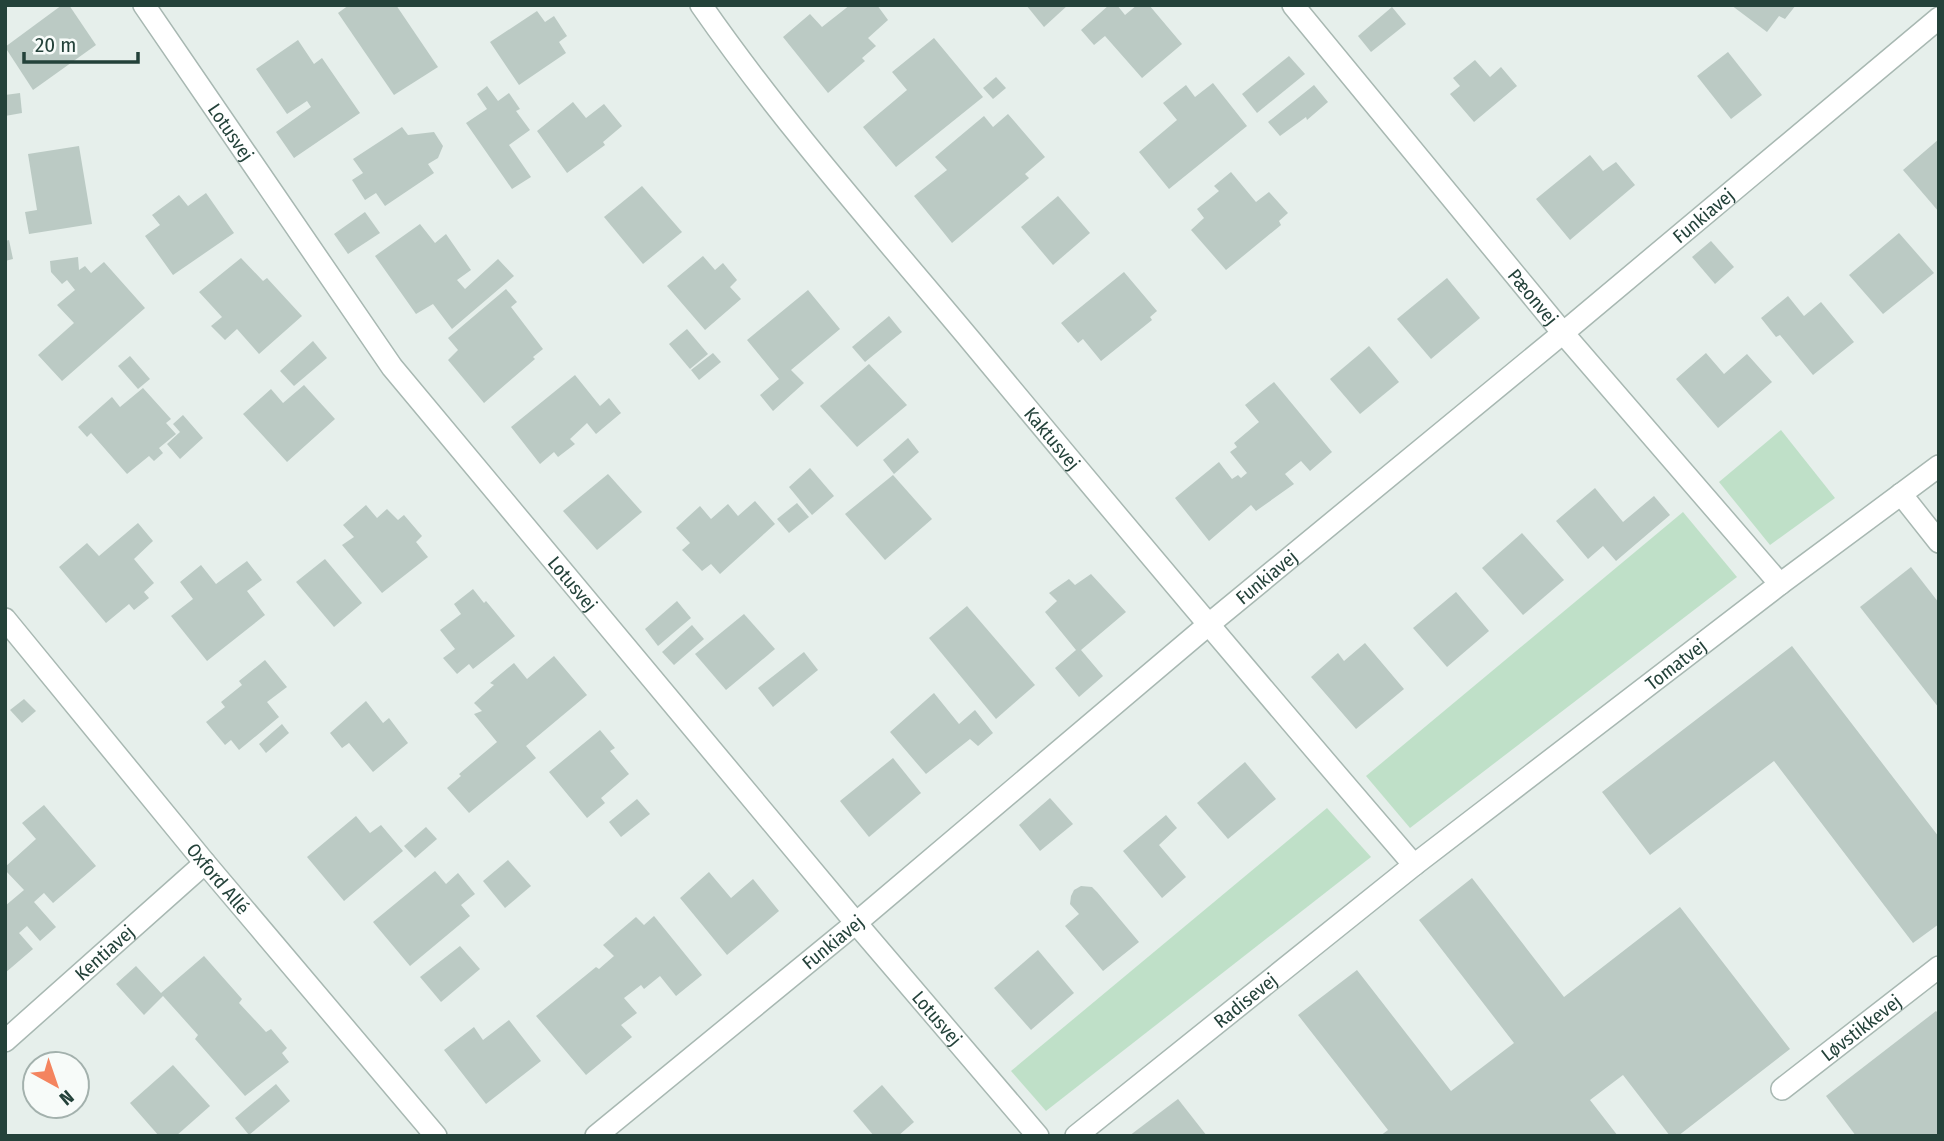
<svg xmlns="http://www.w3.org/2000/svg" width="1944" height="1141" viewBox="0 0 1944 1141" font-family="'Fira Sans Condensed',sans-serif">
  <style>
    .green { fill: #bfe0c8 }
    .building { fill: #bbcac4 }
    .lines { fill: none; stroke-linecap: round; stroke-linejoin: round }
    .minor-casing { stroke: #a8b8b2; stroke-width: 24 }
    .minor { stroke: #fff; stroke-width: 21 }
    .labels { text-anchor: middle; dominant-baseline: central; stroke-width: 6; stroke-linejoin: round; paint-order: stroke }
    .street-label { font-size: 19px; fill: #24423a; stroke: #f7fbf9 }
  </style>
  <rect width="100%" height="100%" fill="#e6efeb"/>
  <g class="green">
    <polygon points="1781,430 1835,498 1770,545 1719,482"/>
    <polygon points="1683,512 1737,577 1410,828 1366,776"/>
    <polygon points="1327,808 1371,857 1046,1111 1011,1071"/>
  </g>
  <g class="building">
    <polygon points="62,5 69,5 96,45 33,90 5,47"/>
    <polygon points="349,5 396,5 438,67 394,95 338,13"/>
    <polygon points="850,5 877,5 888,20 868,38 876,46 862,58 865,61 828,93 783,37 810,14 822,27"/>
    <polygon points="1026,5 1068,5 1044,27"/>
    <polygon points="1109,5 1117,5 1125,15 1137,5 1149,5 1182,44 1142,78 1105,36 1094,45 1081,30"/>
    <polygon points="1731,5 1796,5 1785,19 1779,16 1767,32"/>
    <polygon points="1392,7 1406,24 1371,52 1358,36"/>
    <polygon points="537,11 545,22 554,16 567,36 559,42 566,53 519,85 490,42"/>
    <polygon points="934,38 983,97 896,167 863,127 907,90 892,72"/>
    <polygon points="298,40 314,64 322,58 360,113 294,158 276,132 311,107 307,101 287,114 256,69"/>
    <polygon points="1728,52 1762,95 1731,119 1697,76"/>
    <polygon points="1289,56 1305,74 1257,113 1242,94"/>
    <polygon points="1475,60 1490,77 1501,67 1517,86 1474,122 1450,94 1460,86 1453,78"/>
    <polygon points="996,77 1006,88 993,99 983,88"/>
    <polygon points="1213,83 1247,126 1169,189 1139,152 1177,120 1163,103 1186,85 1195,97"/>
    <polygon points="1314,85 1328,102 1307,120 1306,117 1280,136 1268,122"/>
    <polygon points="487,86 498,101 509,93 520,109 516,111 530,130 509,145 531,177 512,189 466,123 487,109 477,94"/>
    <polygon points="20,93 22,113 5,116 5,95"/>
    <polygon points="573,102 586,118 604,104 622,126 603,142 605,145 567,173 537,131"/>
    <polygon points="1008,114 1045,157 1025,174 1029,178 952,243 914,196 947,170 935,157 984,116 993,127"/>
    <polygon points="402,127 408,135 434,132 443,146 438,158 428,164 434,173 385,206 376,193 365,200 352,180 363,173 353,159"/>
    <polygon points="1939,139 1939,212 1903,170"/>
    <polygon points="79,146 92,224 29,234 25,212 37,210 28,154"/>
    <polygon points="1590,155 1603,171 1616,162 1635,185 1570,240 1536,199"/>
    <polygon points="1231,172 1256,202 1269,192 1288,213 1279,221 1281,225 1226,270 1191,230 1204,218 1197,209 1219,191 1214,186"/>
    <polygon points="642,186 682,232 643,264 604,217"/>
    <polygon points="206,193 234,233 173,275 145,236 160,225 152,215 179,195 188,206"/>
    <polygon points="1058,196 1090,233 1053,265 1021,227"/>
    <polygon points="365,212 380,233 348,254 334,234"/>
    <polygon points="420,224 435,243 446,234 471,270 457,280 465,289 498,259 514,276 452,329 433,304 416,314 375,256"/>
    <polygon points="1899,233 1934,273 1883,314 1849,275"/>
    <polygon points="9,240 13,259 5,261 5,241"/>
    <polygon points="1711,241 1734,267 1715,284 1692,257"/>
    <polygon points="703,256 715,270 723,263 737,280 730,287 741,299 705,330 667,286"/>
    <polygon points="78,257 79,270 85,266 91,273 104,262 145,308 62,381 38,355 74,323 57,305 75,290 67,280 62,284 51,272 50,261"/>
    <polygon points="241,258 263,281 267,278 302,316 259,354 237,329 225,340 211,326 222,317 199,292"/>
    <polygon points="1124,272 1157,311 1150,317 1152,320 1101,361 1083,339 1078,343 1061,323"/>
    <polygon points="1447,278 1480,318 1431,359 1397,319"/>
    <polygon points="506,289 517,302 511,307 543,349 533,357 535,359 484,403 448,360 458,350 448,338"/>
    <polygon points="808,290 840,329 791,370 804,383 773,411 760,395 779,379 747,340"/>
    <polygon points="1788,296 1804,316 1821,302 1854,342 1813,375 1780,335 1776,337 1761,318"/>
    <polygon points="889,316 902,332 865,362 852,347"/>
    <polygon points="687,329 708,354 690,369 669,344"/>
    <polygon points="313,341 327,358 294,386 280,371"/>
    <polygon points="1369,346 1399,382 1360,414 1330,379"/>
    <polygon points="713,353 721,362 699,380 691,370"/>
    <polygon points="1706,353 1724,374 1747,354 1772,382 1718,428 1676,379"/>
    <polygon points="130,356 150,379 138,389 118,366"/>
    <polygon points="869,364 907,405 857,447 820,406"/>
    <polygon points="575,375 600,406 609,398 621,413 596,434 587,423 570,439 575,444 558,457 554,452 540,464 511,427"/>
    <polygon points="1274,382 1332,452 1310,471 1301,461 1285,474 1294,484 1256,511 1251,505 1209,541 1175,498 1219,462 1232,479 1238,475 1241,478 1247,473 1230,452 1237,447 1234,443 1259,422 1245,405"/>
    <polygon points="304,385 335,419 287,462 243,414 271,389 283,403"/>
    <polygon points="143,388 171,419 166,423 176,434 159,448 163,453 154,461 149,456 127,474 91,433 87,437 78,427 112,397 120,407"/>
    <polygon points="183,415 203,438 180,459 167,444 180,432 173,424"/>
    <polygon points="908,438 919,452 894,474 883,460"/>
    <polygon points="810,468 834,496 812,515 789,487"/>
    <polygon points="608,474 642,512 597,550 563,511"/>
    <polygon points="893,475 932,519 885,560 845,514"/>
    <polygon points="1595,488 1623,522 1654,496 1670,515 1616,561 1603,546 1588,559 1556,521"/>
    <polygon points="755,501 775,524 720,574 711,564 702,571 682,550 690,543 676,528 700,506 711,519 728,504 738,516"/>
    <polygon points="797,503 809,517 789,533 777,519"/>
    <polygon points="366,505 377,518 387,509 398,520 404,515 422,536 416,542 428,557 382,593 342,545 354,537 343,525"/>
    <polygon points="138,523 153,541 134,559 154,583 144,592 149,598 134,610 129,604 106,623 59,567 87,543 99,556"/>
    <polygon points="1522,533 1564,580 1523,615 1482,568"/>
    <polygon points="325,559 362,603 334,627 296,582"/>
    <polygon points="247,561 262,580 247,591 265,615 207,661 171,616 193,599 180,582 201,565 216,584"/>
    <polygon points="1911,567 1939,603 1939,708 1860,607"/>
    <polygon points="1091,574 1126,612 1081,650 1103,676 1079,697 1055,668 1076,650 1045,612 1057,601 1049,593 1069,579 1075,585"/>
    <polygon points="473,589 484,603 486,601 515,636 473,669 469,664 457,674 443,658 455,649 440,630 461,614 454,604"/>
    <polygon points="1456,592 1489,631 1447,667 1413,628"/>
    <polygon points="677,601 691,618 658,646 645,629"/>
    <polygon points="967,606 1035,685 996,719 929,638"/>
    <polygon points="744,614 775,649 726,690 695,654"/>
    <polygon points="692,625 704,639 674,665 662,652"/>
    <polygon points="1365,643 1404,689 1356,729 1311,677 1338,653 1344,661"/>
    <polygon points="1792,646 1939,837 1939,924 1913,943 1774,761 1650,855 1602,792"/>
    <polygon points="804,652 818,670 773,707 758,688"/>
    <polygon points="554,656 587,695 526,746 536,758 469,813 447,788 461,776 459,774 497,742 474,714 482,711 474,703 494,685 490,683 514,663 527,679"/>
    <polygon points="265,660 287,687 267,702 279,717 239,750 231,740 225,745 206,722 225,707 221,702 242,685 239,681"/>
    <polygon points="934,693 959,724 975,710 993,733 978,746 970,739 926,774 890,732"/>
    <polygon points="24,699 36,711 22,723 10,710"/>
    <polygon points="366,701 383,723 389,718 408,743 373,772 349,743 342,748 330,733"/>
    <polygon points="282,724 289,733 266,753 259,744"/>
    <polygon points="600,730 615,748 610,751 629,774 601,798 605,803 587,818 549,772"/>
    <polygon points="893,758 921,793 869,837 840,801"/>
    <polygon points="1245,762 1276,799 1228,839 1197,803"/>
    <polygon points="1050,798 1073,824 1040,851 1019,825"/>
    <polygon points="637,799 650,814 621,837 609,822"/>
    <polygon points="44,805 96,866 53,903 44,893 34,902 56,927 40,941 27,926 19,933 33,949 5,973 5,906 24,890 5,870 5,867 36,839 22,823"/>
    <polygon points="1166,815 1177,828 1159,845 1186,877 1162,898 1123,851"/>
    <polygon points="356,816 370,833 381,825 403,851 344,901 307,857"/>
    <polygon points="426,827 437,839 415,858 404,846"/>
    <polygon points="508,860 531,886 505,908 483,881"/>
    <polygon points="435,871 446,884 458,873 475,894 461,905 470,916 410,966 373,922"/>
    <polygon points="709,872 731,898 753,879 779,911 727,955 680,898"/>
    <polygon points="1472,878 1564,997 1680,907 1790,1049 1678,1136 1670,1136 1623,1075 1590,1100 1618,1136 1380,1136 1388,1130 1298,1015 1357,970 1451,1091 1514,1043 1419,920"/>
    <polygon points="1081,886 1092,887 1097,892 1139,942 1103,971 1065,926 1079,914 1070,904 1071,896 1074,890"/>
    <polygon points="654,916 702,975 676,996 660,976 644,989 641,985 624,998 637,1013 621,1025 632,1037 586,1075 536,1016 596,967 599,969 614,956 603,945 636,917 644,925"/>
    <polygon points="460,946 480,969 441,1002 420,977"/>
    <polygon points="1038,950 1074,993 1031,1030 994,988"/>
    <polygon points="204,956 242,999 239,1003 266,1032 271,1029 287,1048 282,1053 289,1062 245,1096 195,1039 198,1035 163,996 144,1015 116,984 136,966 161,993"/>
    <polygon points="1936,1011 1939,1014 1939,1136 1856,1136 1826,1096"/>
    <polygon points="509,1020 541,1061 486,1104 444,1050 474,1027 483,1040"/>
    <polygon points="173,1065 210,1106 176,1136 159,1136 130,1103"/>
    <polygon points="276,1084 290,1101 249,1135 235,1118"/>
    <polygon points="882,1085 914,1122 898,1136 874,1136 853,1111"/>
    <polygon points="1178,1099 1207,1136 1129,1136"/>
  </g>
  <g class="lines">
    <g class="minor-casing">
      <g id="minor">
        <path id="s1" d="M 144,5 L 392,367 L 856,923 L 1038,1136"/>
        <path id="s2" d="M 701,5 C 783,123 880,232 972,342 C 1118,518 1265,692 1414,865"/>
        <path id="s3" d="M 1293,5 L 1563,333 L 1780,584"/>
        <polyline points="1901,494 1939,542"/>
        <path id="s4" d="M 5,619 L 205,863 L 436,1136"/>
        <path id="s5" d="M 5,1041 L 205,863"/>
        <path id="s6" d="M 1782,1089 L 1939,967"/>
        <path id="s7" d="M 596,1136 L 856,923 L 1208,625 L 1563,333 L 1939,18"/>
        <path id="s8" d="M 1076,1136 L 1414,865 L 1780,584 L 1939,466"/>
      </g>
    </g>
    <use href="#minor" class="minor"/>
  </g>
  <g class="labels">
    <g class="street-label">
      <text stroke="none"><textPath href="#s1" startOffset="154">Lotusvej</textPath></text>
      <text stroke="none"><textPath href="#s7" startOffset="1440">Funkiavej</textPath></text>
      <text stroke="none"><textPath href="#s3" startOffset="378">Pæonvej</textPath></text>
      <text stroke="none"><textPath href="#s2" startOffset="558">Kaktusvej</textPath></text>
      <text stroke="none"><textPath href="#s7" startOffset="873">Funkiavej</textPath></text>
      <text stroke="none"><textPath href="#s1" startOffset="721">Lotusvej</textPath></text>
      <text stroke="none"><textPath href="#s8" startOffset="763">Tomatvej</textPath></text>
      <text stroke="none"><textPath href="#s4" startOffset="336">Oxford Allé</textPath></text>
      <text stroke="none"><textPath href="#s7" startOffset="306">Funkiavej</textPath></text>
      <text stroke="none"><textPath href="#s5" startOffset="133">Kentiavej</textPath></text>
      <text stroke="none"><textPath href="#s8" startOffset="217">Radisevej</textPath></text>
      <text stroke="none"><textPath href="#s1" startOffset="1288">Lotusvej</textPath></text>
      <text stroke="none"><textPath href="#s6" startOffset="100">Løvstikkevej</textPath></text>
    </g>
  </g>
  <rect width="1944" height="1141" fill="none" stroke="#24423a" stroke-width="14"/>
  <g transform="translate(56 1085) rotate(140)"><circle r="33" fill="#f7fbf9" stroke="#a3b1ad" stroke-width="2"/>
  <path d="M0-5L12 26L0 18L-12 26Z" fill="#f4845f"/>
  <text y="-10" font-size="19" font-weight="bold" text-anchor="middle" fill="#24423a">N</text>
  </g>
  <path d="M24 52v10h114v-10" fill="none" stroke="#24423a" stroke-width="3.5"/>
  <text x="35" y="52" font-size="21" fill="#24423a" stroke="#f7fbf9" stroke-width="5" paint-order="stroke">20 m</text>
</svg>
